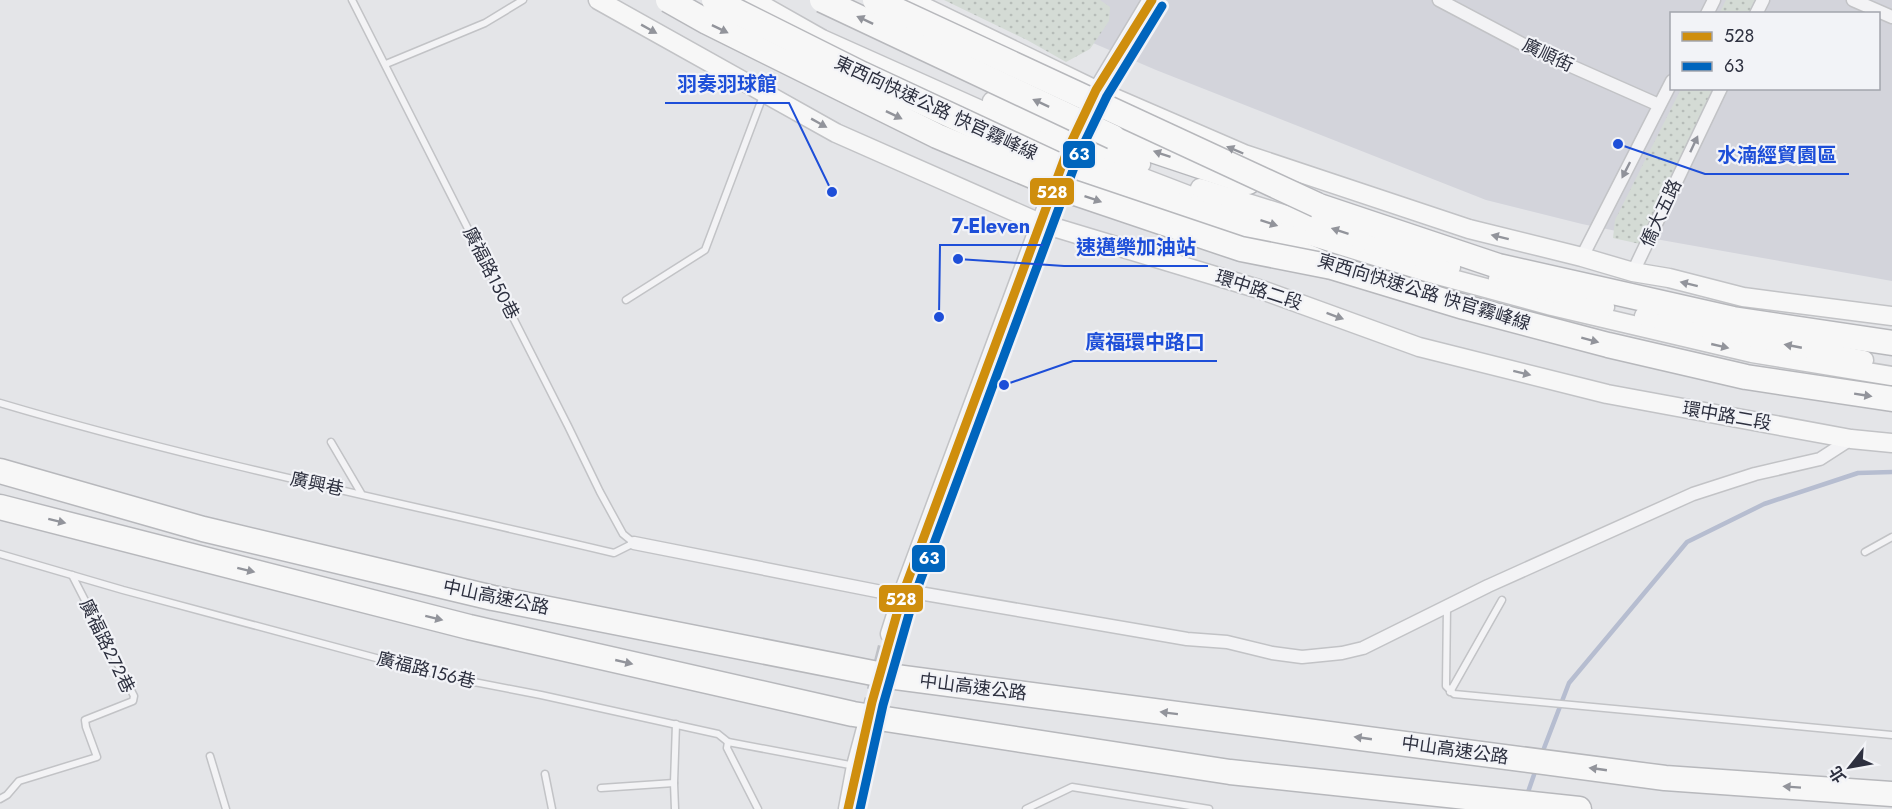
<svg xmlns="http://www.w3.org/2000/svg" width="1892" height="809" viewBox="0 0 1892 809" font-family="Jost,'Noto Sans TC',sans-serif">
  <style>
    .built { fill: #d3d4db; fill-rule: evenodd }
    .park { fill: url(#park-dots) }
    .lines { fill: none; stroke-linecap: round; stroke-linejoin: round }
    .stream { stroke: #b6bdd0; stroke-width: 4.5 }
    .secondary-tunnel { stroke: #bfc1c6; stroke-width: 18; stroke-dasharray: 18 9; stroke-linecap: butt }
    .lane-casing { stroke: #c2c3c6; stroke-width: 9 }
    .street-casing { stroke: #c2c3c6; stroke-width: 15 }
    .secondary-casing { stroke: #c2c3c6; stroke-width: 21 }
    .highway-casing { stroke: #b7b8bc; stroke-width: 27 }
    .lane { stroke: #f3f3f5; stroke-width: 6 }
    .street { stroke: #f3f3f5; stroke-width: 12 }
    .secondary { stroke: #f7f7f7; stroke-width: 18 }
    .highway { stroke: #f7f7f7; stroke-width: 24 }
    .highway-bridge-casing { stroke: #b7b8bc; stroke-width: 27; stroke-linecap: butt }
    .highway-bridge { stroke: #f7f7f7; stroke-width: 24 }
    .bus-1-casing { stroke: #f2f3f7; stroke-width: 14 }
    .bus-2-casing { stroke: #f2f3f7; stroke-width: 14 }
    .bus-1 { stroke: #cf8e0d; stroke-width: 9 }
    .bus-2 { stroke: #0065bd; stroke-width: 9 }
    .oneway { fill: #92949b }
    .oneway2 { fill: #90929a }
    .labels { text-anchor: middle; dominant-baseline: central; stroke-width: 4.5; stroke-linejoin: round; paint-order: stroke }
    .street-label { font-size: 18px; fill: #2d303f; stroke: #f2f3f7 }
    .leader { fill: none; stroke: #1d4ed8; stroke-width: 2 }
    .callout-dot { fill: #1d4ed8; stroke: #f2f3f7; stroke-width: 2 }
    .callout-label { font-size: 20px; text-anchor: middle; font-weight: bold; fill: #1d4ed8; stroke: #f2f3f7; stroke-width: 4.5; stroke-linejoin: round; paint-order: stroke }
    .line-badge { stroke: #f2f3f7; stroke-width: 2 }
    .badge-label { font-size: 16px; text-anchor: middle; font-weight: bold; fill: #fff }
  </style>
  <defs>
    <pattern id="park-dots" width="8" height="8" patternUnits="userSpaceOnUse" patternTransform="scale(1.5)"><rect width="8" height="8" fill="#d4dbd5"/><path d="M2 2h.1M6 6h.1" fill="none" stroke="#b6bcb8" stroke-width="1.8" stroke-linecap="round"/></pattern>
  </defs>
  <rect width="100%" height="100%" fill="#e4e5e8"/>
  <path class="built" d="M 993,0 L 1892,0 L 1892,281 L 1661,240 L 1582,224 L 1486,200 L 1156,70 ZM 1672,14 L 1878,14 L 1878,88 L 1672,88 Z"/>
  <g class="park">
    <polygon points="944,0 1100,0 1110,7 1109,21 1090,49 1066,62 1027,40"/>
    <polygon points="1726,0 1757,0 1750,13 1719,14"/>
    <polygon points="1681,89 1714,89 1640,244 1613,238 1615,220"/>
  </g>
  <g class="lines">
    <g class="stream">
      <polyline points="1541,756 1569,683 1687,542 1764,504 1858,473 1892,472"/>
      <polyline points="1527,795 1536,769"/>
    </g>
    <polyline class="secondary-tunnel" points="869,717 890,634"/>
    <g class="lane-casing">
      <g id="lane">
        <polyline points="386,64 485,23 523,0"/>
        <polyline points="626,300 705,250 763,96"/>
        <path d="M 0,403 C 202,463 409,504 614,553 L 634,543 L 623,534 L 600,492 L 568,426 L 352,0"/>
        <polyline points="331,442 361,493"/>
        <polyline points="1865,552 1892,537"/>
        <polyline points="0,554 123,590 443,676 541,695 718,734 728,742 855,766"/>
        <polyline points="1447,606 1446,686 1454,694 1892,735"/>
        <polyline points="1450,692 1502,600"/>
        <polyline points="728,742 727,748 758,809"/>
        <polyline points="210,756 226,809"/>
        <polyline points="545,774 552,809"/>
        <polyline points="601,788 674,783"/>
        <polyline points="0,799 7,795 19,781 97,757 86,727 85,720 133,701 134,696 72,575"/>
        <polyline points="675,809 674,783 676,724"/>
        <polyline points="1026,809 1072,787 1209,809"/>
      </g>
    </g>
    <g class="street-casing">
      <g id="street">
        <polyline points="1439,0 1528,47 1659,105"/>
        <polyline points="1853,0 1892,17"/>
        <polyline points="1707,14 1714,0"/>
        <polyline points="1756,14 1763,0"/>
        <polyline points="1582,257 1672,81"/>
        <polyline points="1633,272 1721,88"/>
        <polyline points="634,543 902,596 925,594 1187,639 1227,642 1272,653 1302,657 1342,653 1363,648 1488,586 1693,494 1755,474 1820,459 1851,439"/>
      </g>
    </g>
    <g class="secondary-casing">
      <g id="secondary">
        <polyline points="598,0 836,133 1040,223 1262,290 1419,347 1607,394 1851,439 1892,443"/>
        <polyline points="753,0 822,39 1068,149 1227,210 1423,271 1552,306 1752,353 1892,376"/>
        <polyline points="910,0 1096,90 1244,154 1469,229 1582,257 1633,272 1669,278 1743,297 1892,316"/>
        <polyline points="1092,100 1152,0"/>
        <polyline points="992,101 1141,164"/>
        <polyline points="1200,188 1451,267"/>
        <polyline points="1498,279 1605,307"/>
        <polyline points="1644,316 1864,360"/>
        <polyline points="890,634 902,596 1059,174"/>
        <polyline points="848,809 856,766 869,717"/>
      </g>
    </g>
    <g class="highway-casing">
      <g id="highway">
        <polyline points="1113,137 1248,182"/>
        <polyline points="1068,170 1213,217 1332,267 1464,307 1608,345 1746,377 1892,399"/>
        <polyline points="1298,199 1498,266 1733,319 1892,343"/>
        <polyline points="0,471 203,529 493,598 888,676 1665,778 1892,794"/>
        <polyline points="0,507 469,627 853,714 1230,772 1579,809"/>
      </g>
    </g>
    <use href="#lane" class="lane"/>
    <use href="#street" class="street"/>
    <use href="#secondary" class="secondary"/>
    <use href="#highway" class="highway"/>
    <g class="highway-bridge-casing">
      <g id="highway-bridge">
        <polyline points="668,0 707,22 937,136 1066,190 1241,249 1332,267"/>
        <polyline points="714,0 862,74 1068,170"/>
        <polyline points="822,0 1113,137"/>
        <polyline points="875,0 1317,205"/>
      </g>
    </g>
    <use href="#highway-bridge" class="highway-bridge"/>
    <g class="bus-1-casing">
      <polyline id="bus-1" points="848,809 872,702 902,596 1068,149 1096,90 1152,0"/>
    </g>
    <g class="bus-2-casing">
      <polyline id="bus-2" points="860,809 883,705 913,600 1079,154 1107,96 1162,6"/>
    </g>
    <use href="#bus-1" class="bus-1"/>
    <use href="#bus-2" class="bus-2"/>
  </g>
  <defs><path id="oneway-solid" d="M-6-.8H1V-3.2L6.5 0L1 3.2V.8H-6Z" transform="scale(1.5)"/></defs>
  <g class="oneway">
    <use href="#oneway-solid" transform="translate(865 20) rotate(-155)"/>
    <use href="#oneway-solid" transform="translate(649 29) rotate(29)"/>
    <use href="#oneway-solid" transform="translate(720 29) rotate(26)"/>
    <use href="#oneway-solid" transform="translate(1041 103) rotate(-155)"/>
    <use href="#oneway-solid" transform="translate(894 115) rotate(26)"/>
    <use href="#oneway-solid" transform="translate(819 123) rotate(29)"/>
    <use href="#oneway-solid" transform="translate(1235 150) rotate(-157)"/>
    <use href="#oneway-solid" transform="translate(1162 154) rotate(-161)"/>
    <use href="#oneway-solid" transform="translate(1093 199) rotate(19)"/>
    <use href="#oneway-solid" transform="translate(1269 223) rotate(18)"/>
    <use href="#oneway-solid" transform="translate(1340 231) rotate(-162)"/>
    <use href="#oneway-solid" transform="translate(1500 237) rotate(-166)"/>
    <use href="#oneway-solid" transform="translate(1689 284) rotate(-166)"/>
    <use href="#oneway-solid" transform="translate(1335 316) rotate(20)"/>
    <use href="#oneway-solid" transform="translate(1590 340) rotate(15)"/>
    <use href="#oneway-solid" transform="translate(1720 346) rotate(13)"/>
    <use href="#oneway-solid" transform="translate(1793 346) rotate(-169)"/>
    <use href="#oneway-solid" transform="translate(1522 373) rotate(14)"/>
    <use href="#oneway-solid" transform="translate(1863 395) rotate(9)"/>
    <use href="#oneway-solid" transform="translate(57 521) rotate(14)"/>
    <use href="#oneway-solid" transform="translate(246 570) rotate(14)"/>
    <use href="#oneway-solid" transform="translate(434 618) rotate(14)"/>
    <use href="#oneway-solid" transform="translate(624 662) rotate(13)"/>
    <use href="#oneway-solid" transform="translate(1169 713) rotate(-173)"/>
    <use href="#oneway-solid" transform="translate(1363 738) rotate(-172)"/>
    <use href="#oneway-solid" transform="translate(1598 769) rotate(-172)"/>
    <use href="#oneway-solid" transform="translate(1792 787) rotate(-176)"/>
  </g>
  <g class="oneway2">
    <use href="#oneway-solid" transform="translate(1694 144) rotate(-65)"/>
    <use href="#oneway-solid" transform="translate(1626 170) rotate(117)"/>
  </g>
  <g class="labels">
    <g class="street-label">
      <text transform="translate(1548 55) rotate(25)">廣順街</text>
      <text transform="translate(936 108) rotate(25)">東西向快速公路 快官霧峰線</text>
      <text transform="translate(1661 213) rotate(-65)">僑大五路</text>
      <text transform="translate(491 273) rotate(63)">廣福路150巷</text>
      <text transform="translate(1259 290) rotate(18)">環中路二段</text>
      <text transform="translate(1424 292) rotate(17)">東西向快速公路 快官霧峰線</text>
      <text transform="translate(1727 416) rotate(10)">環中路二段</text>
      <text transform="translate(317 484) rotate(12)">廣興巷</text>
      <text transform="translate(496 597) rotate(12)">中山高速公路</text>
      <text transform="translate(107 646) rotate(64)">廣福路272巷</text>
      <text transform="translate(426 670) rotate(14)">廣福路156巷</text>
      <text transform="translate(973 687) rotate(7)">中山高速公路</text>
      <text transform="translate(1455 750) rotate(8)">中山高速公路</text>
    </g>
  </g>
  <path class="leader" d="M832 192L789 103H665M1618 144L1705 174H1849M939 317L940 245H1043M958 259L1064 266H1208M1004 385L1073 361H1217"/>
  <g class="callout-dot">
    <circle cx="832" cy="192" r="6"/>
    <circle cx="1618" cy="144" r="6"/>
    <circle cx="939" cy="317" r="6"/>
    <circle cx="958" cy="259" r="6"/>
    <circle cx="1004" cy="385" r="6"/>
  </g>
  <g class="callout-label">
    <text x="727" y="91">羽奏羽球館</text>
    <text x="1777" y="162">水湳經貿園區</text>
    <text x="991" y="233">7-Eleven</text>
    <text x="1136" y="254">速邁樂加油站</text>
    <text x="1145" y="349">廣福環中路口</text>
  </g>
  <g class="line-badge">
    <rect x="1062" y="140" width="34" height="29" rx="6" fill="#0065bd"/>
    <rect x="1029" y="177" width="46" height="29" rx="6" fill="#cf8e0d"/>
    <rect x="911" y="544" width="35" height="29" rx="6" fill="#0065bd"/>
    <rect x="878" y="584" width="46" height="29" rx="6" fill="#cf8e0d"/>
  </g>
  <g class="badge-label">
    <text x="1079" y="160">63</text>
    <text x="1052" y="198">528</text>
    <text x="929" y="564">63</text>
    <text x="901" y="605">528</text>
  </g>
  <rect x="1670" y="12" width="210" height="78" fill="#f2f3f7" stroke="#a3a5ad" stroke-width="1.5"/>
  <rect x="1682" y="32" width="30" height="9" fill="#cf8e0d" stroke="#a3a5ad" stroke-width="1.5"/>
  <text x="1724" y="42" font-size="18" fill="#2d303f">528</text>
  <rect x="1682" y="62" width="30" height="9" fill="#0065bd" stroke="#a3a5ad" stroke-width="1.5"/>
  <text x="1724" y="72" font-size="18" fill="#2d303f">63</text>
  <g transform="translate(1850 767) rotate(239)" stroke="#f2f3f7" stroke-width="4.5" paint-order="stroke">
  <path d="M0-4.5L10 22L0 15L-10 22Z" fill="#2d303f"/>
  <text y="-9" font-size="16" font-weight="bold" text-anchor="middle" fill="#2d303f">北</text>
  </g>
</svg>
